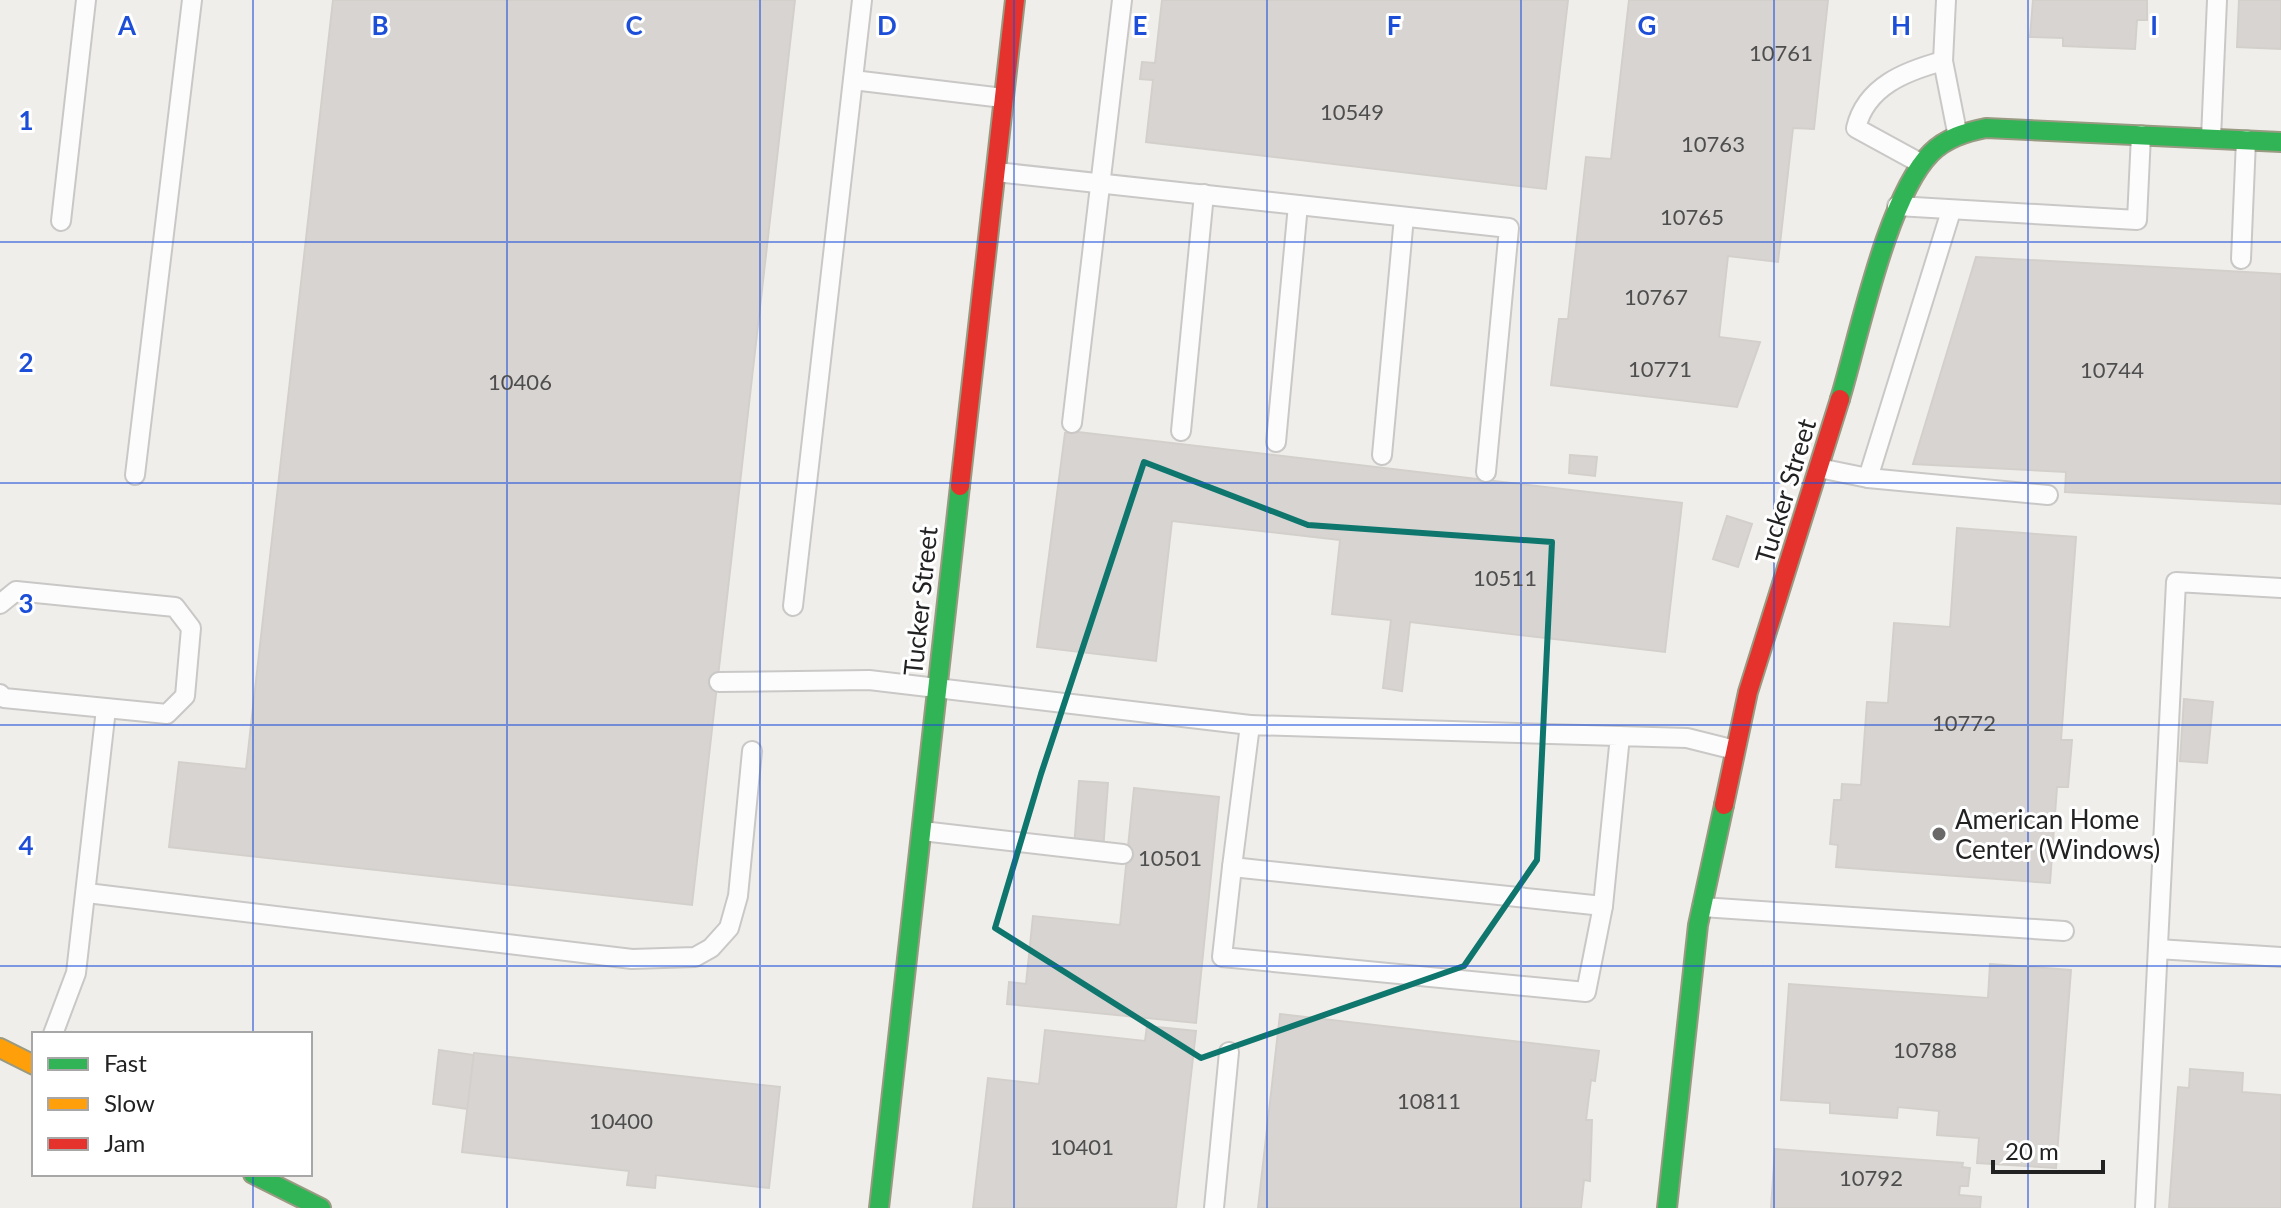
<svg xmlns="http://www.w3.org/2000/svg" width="2281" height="1208" viewBox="0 0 2281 1208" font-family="Lato,sans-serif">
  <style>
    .building { fill: #d7d4d2; stroke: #d3d0cc; stroke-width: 2 }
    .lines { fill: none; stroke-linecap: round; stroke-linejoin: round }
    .lane-casing { stroke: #c9c8c7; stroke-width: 22 }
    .fast-casing { stroke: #999a82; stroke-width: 22 }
    .slow-casing { stroke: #999a82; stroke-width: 22 }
    .jam-casing { stroke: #999a82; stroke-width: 22 }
    .lane { stroke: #fdfcfc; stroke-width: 18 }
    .fast { stroke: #30b455; stroke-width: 18 }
    .slow { stroke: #ff9f0a; stroke-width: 18 }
    .jam { stroke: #e5322d; stroke-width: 18 }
    .marked { fill: none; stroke: #0f766e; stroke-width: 6; stroke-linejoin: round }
    .grid { fill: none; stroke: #1d4ed8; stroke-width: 2; stroke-opacity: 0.55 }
    .poi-dot { fill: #6a6968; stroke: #fff; stroke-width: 3 }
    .labels { text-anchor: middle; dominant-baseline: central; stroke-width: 6; stroke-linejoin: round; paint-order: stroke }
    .number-label { font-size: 22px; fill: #4f4e4e }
    .street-label { font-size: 26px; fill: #222; stroke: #fff }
    .poi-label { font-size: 26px; fill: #222; stroke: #fff; text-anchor: start }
    .grid-label { font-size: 26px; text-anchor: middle; font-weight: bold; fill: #1d4ed8; stroke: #fff; stroke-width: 6; stroke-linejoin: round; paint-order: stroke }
  </style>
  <rect width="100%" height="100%" fill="#f0eeeb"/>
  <g class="building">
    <polygon points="333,0 795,0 692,905 169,847 179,762 246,769"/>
    <polygon points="1162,0 1568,0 1546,189 1146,142 1153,80 1140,79 1142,62 1155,63"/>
    <polygon points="1629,0 1828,0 1814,129 1793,128 1778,262 1728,256 1719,337 1760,342 1737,407 1551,385 1559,319 1568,319 1586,157 1611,159"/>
    <polygon points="2033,0 2147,0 2147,20 2137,20 2135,49 2063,46 2063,38 2030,37"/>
    <polygon points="2239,0 2281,0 2281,49 2237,47"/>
    <polygon points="1976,257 2281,274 2281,504 2065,492 2066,472 1913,464"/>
    <polygon points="1078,432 1682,503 1665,652 1410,622 1402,691 1383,688 1391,620 1332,614 1340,540 1172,521 1156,661 1037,647 1065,433"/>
    <polygon points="1570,455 1597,457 1595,476 1569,473"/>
    <polygon points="1727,516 1752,524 1738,567 1713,559"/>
    <polygon points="1957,528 2076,537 2061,740 2072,740 2068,787 2057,787 2050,883 1836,867 1838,845 1830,844 1834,800 1841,800 1842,784 1861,785 1867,702 1888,703 1894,623 1950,627"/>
    <polygon points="2184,699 2213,702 2207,763 2180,761"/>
    <polygon points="1079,781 1108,783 1103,851 1074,848"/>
    <polygon points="1134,788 1219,797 1196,1023 1007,1004 1009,982 1026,984 1033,916 1120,925"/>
    <polygon points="1990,964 2071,970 2056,1168 1977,1163 1979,1138 1937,1135 1939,1111 1898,1107 1897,1118 1830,1113 1830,1103 1781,1100 1789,984 1988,998"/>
    <polygon points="1280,1014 1599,1051 1595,1081 1591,1080 1586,1120 1592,1120 1590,1181 1584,1180 1581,1208 1258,1208"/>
    <polygon points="1147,1026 1196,1031 1176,1208 973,1208 988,1078 1039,1084 1045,1030 1145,1041"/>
    <polygon points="439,1050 474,1055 468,1109 433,1104"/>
    <polygon points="474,1053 780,1087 769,1188 656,1175 655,1188 627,1185 629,1171 462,1152"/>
    <polygon points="2190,1069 2243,1073 2242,1092 2281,1095 2281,1208 2169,1208 2178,1087 2189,1088"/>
    <polygon points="1775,1149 1963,1163 1962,1167 1970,1168 1968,1186 1960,1186 1959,1195 1981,1197 1980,1208 1771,1208"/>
  </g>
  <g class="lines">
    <g class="lane-casing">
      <g id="lane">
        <polyline points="1946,0 1943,61 1957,132"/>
        <polyline points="853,80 1003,98"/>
        <polyline points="2211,138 2217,0"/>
        <path d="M 1920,163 L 1856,128 C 1866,86 1906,71 1943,61"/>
        <polyline points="996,172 1509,228 1486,472"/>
        <polyline points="1897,206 2137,220 2141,135"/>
        <polyline points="61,221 86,0"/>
        <polyline points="2241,259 2246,140"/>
        <polyline points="1072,423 1122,0"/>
        <polyline points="1181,431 1204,194"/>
        <polyline points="1276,442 1298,205"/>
        <polyline points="1382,455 1404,217"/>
        <polyline points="1819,468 1868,478 2048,495"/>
        <polyline points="135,475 192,0"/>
        <polyline points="1868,478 1951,211"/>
        <polyline points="0,604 16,591 175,607 191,628 185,696 167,714 4,698 0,694"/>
        <polyline points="793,606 862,0"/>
        <polyline points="719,682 869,680 1250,725"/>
        <polyline points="1620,736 1603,906 1232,867 1250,725 1687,738 1735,750"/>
        <polyline points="922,831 1123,854"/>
        <polyline points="1232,867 1222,957 1586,992 1603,906"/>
        <polyline points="87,893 632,959 695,957 711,948 729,928 738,896 752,751"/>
        <polyline points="1702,907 2064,931"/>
        <polyline points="2158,949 2281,957"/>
        <polyline points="53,1034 76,973 106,709"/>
        <polyline points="1214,1208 1229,1052"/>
        <polyline points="2145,1208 2176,582 2281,588"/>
      </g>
    </g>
    <g class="fast-casing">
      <g id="fast">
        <path d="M 1840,399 C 1859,336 1887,197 1931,153 C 1946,138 1966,132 1986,128 L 2281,142"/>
        <polyline points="253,1174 321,1208"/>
        <polyline points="879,1208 960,486"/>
        <polyline points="1667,1208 1698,925 1724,805"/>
      </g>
    </g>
    <g class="slow-casing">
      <polyline id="slow" points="0,1048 34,1065"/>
    </g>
    <g class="jam-casing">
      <g id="jam">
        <polyline points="960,486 1015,0"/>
        <polyline points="1724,805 1748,692 1840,399"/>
      </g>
    </g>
    <use href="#lane" class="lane"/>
    <use href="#fast" class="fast"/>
    <use href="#slow" class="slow"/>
    <use href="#jam" class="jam"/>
  </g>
  <path class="marked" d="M 1144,462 L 1308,525 L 1552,542 L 1537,860 L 1464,966 L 1201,1058 L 995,928 L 1041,774 Z"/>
  <path class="grid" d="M 253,0 L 253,1034M 507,0 L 507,1208M 760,0 L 760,1208M 1014,0 L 1014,1208M 1267,0 L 1267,1208M 1521,0 L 1521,1208M 1774,0 L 1774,1208M 2028,0 L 2028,1208M 0,242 L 2281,242M 0,483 L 2281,483M 0,725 L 2281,725M 0,966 L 2281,966M 253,1174 L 253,1208"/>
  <circle class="poi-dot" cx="1939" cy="834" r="8"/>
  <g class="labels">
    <g class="number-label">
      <text x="1781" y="52">10761</text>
      <text x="1352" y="111">10549</text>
      <text x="1713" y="143">10763</text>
      <text x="1692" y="216">10765</text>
      <text x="1656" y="296">10767</text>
      <text x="1660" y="368">10771</text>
      <text x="2112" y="369">10744</text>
      <text x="520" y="381">10406</text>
      <text x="1505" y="577">10511</text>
      <text x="1964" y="722">10772</text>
      <text x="1170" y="857">10501</text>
      <text x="1925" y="1049">10788</text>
      <text x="1429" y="1100">10811</text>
      <text x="621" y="1120">10400</text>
      <text x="1082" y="1146">10401</text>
      <text x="1871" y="1177">10792</text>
    </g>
    <g class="street-label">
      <text transform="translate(1785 491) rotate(-73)">Tucker Street</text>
      <text transform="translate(920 601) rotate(-84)">Tucker Street</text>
    </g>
    <g class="poi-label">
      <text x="1955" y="819">American Home<tspan x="1955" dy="30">Center (Windows)</tspan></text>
    </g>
  </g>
  <g class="grid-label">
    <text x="127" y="35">A</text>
    <text x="380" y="35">B</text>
    <text x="634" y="35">C</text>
    <text x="887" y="35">D</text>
    <text x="1140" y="35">E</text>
    <text x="1394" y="35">F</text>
    <text x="1647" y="35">G</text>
    <text x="1901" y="35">H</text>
    <text x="2154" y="35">I</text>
    <text x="26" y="130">1</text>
    <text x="26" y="372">2</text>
    <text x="26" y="613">3</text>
    <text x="26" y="855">4</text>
  </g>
  <rect x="32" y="1032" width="280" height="144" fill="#ffffff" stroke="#a7a7a7" stroke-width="2"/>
  <rect x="48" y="1058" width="40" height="12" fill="#30b455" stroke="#a7a7a7" stroke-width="2"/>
  <text x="104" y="1072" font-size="24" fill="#222222">Fast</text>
  <rect x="48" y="1098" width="40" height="12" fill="#ff9f0a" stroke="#a7a7a7" stroke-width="2"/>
  <text x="104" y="1112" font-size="24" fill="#222222">Slow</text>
  <rect x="48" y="1138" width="40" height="12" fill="#e5322d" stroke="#a7a7a7" stroke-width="2"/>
  <text x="104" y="1152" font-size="24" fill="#222222">Jam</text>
  <path d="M1993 1160v12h110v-12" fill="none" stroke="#222222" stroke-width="4"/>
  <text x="2005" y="1160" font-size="24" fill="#222222" stroke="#ffffff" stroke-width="6" paint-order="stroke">20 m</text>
</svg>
